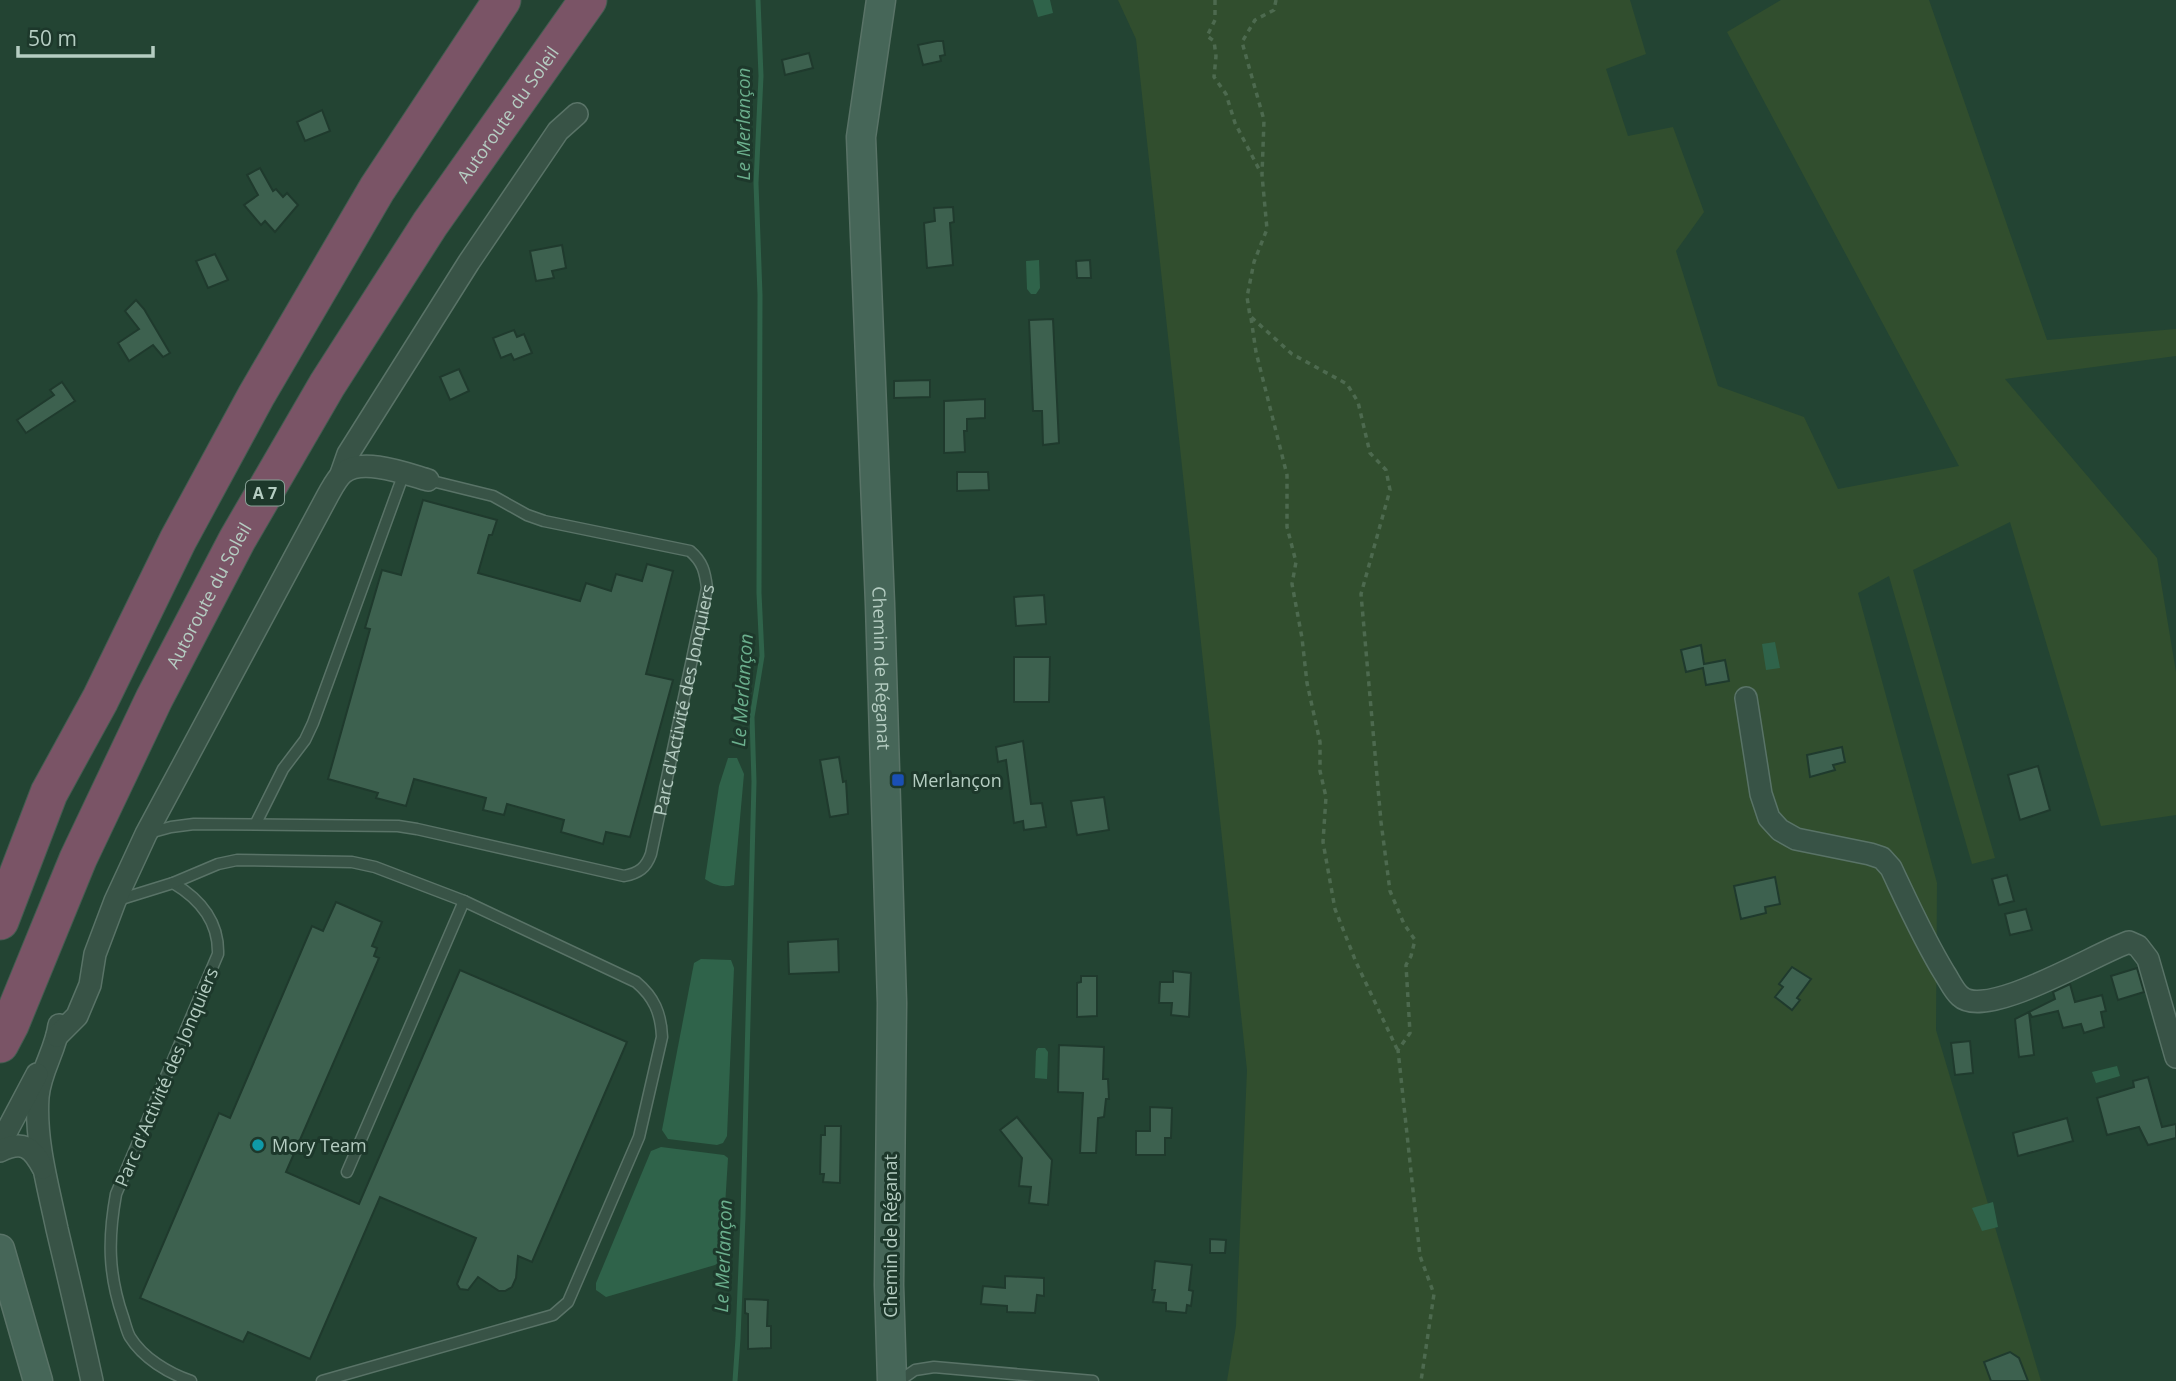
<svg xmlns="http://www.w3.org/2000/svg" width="2176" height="1381" viewBox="0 0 2176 1381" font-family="'Open Sans',sans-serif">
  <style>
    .green { fill: #314e2e }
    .water { fill: #2f634a }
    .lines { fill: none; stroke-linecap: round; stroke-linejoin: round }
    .stream { stroke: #2f634a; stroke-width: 5 }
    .building { fill: #3d614f; stroke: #1f3a2d; stroke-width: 2 }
    .lane-casing { stroke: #597367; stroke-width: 13 }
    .street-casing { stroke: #597367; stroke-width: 24 }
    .secondary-casing { stroke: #597367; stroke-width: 31 }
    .highway-casing { stroke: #435d51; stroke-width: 39 }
    .path { stroke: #4d6a4f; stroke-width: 3.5; stroke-dasharray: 5 5; stroke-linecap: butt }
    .lane { stroke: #385346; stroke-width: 10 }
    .street { stroke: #385346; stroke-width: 21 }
    .secondary { stroke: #466658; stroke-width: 28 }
    .highway { stroke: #7a5466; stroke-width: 37 }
    .transit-dot { fill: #1a4fb4; stroke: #1d382b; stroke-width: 2.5 }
    .culture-dot { fill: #0f9aa8; stroke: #1d382b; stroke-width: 2.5 }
    .labels { text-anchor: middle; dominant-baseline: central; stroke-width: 6; stroke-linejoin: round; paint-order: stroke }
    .shield { fill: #1d382b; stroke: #87a095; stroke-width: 2 }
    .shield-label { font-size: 16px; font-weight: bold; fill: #b5cdc2 }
    .street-label { font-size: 18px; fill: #b5cdc2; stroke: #1d382b }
    .poi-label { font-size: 18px; fill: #b5cdc2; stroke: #1d382b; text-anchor: start }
    .water-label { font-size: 19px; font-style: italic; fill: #6baf8d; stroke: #1d382b }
  </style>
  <rect width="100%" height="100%" fill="#234433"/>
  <polygon class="green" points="1118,0 1630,0 1646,54 1606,69 1628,136 1673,127 1704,212 1676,251 1718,386 1804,417 1838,489 1959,466 1727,32 1781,0 1929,0 2047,340 2176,329 2176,356 2005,379 2157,558 2176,672 2176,815 2101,826 2010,522 1913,570 1995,858 1972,864 1889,576 1858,593 1937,883 1936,1030 2041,1381 1227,1381 1236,1326 1247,1070 1136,39"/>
  <g class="water">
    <polygon points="1033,0 1050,0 1053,13 1038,17"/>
    <polygon points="1039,260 1040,288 1036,294 1031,294 1027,289 1026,261"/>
    <polygon points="1775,642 1780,668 1766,670 1762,644"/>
    <path d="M 728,758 L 737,758 L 744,774 L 734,885 C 723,888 714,885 705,879 L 719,786 Z"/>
    <polygon points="701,959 731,960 734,968 727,1136 723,1143 717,1145 668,1139 662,1130 694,963"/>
    <polygon points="1038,1048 1045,1048 1048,1052 1047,1079 1035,1078 1036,1051"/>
    <polygon points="2117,1066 2120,1076 2096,1083 2092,1072"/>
    <polygon points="661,1147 724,1155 728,1158 722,1253 719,1262 715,1265 606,1297 596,1290 596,1283 651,1151"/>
    <polygon points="1993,1202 1998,1227 1982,1231 1972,1208"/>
  </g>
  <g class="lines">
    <polyline class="stream" points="735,1381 738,1338 743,1216 754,782 752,717 762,656 759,593 760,295 756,183 761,76 758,0"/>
  </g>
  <g class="building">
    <polygon points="937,41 943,41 945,55 940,56 941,61 923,65 918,45"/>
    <polygon points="809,53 813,68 785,75 782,60"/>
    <polygon points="322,110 330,131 305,141 297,122"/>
    <polygon points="260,168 273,191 276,189 283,197 287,193 298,205 275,232 265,221 261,225 244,205 258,195 247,175"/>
    <polygon points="953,207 954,222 950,223 953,265 927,268 924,223 935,221 934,208"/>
    <polygon points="562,245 566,268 552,271 554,278 536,281 530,251"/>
    <polygon points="215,254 228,280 208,288 196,261"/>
    <polygon points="1090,260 1091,278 1077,278 1076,261"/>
    <polygon points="136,300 144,309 170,353 163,357 153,345 129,361 118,343 139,329 125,311"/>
    <polygon points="1053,319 1059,443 1043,445 1042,411 1033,411 1029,320"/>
    <polygon points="514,330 517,337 524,334 532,353 514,360 511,354 501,358 493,338"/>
    <polygon points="459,369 469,391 450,400 440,377"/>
    <polygon points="930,380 930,397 894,398 894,381"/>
    <polygon points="62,382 75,401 26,433 17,420 54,395 50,390"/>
    <polygon points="985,399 985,418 967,419 967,431 964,431 965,452 944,453 944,401"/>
    <polygon points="957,472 988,472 989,490 957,491"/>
    <polygon points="423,500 497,520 492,535 489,535 478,573 580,601 586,583 611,591 616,574 642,581 647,564 673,571 646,674 673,680 630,837 606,832 603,844 561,832 564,820 507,804 504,815 483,810 486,798 414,779 406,806 376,798 378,793 328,779 370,629 365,628 382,570 401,575"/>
    <polygon points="1044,595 1046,624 1016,626 1014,597"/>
    <polygon points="1701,645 1704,664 1725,660 1729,681 1706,685 1703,668 1686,672 1681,650"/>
    <polygon points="1014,657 1050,657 1049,702 1014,702"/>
    <polygon points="1023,741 1031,804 1042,803 1046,827 1024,830 1023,821 1014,823 1006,760 998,762 996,747"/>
    <polygon points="1842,747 1845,762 1833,765 1835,770 1810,777 1807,755"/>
    <polygon points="839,757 843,782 846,781 848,814 830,817 820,760"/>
    <polygon points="2038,766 2050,810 2020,820 2008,775"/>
    <polygon points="1104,797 1109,830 1077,835 1071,801"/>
    <polygon points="2007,875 2014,901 1999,905 1992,879"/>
    <polygon points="1775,877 1780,904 1765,907 1766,913 1741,919 1734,886"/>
    <polygon points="336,902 382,922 372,946 377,948 374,956 379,958 286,1172 359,1204 460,970 627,1042 532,1262 518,1256 516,1278 512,1287 505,1291 499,1291 478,1277 468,1290 460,1289 457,1284 476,1238 380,1197 310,1359 248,1332 243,1342 140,1298 219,1113 230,1118 312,926 323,931"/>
    <polygon points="2026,909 2032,930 2010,935 2005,914"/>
    <polygon points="838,939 839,972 789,974 788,942"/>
    <polygon points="1792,967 1811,979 1797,998 1800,1000 1792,1010 1775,997 1783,987 1779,984"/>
    <polygon points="2137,968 2144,992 2118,1000 2111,976"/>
    <polygon points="1173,971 1191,973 1189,1017 1171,1015 1172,1003 1159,1003 1160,982 1173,982"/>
    <polygon points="1081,976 1097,976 1097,1016 1077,1017 1077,983 1081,982"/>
    <polygon points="2070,984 2075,1002 2102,995 2106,1011 2101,1012 2104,1027 2084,1033 2081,1024 2063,1028 2058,1011 2032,1017 2029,1012 2055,999 2053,992"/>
    <polygon points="2029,1012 2034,1055 2019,1057 2015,1019"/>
    <polygon points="1970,1041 1973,1073 1955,1075 1951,1043"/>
    <polygon points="1059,1045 1104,1047 1103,1079 1108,1079 1109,1099 1106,1099 1104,1117 1098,1118 1096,1153 1080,1153 1083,1093 1058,1092"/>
    <polygon points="2148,1077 2162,1127 2176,1124 2176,1138 2148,1145 2139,1127 2107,1135 2097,1098 2134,1087 2133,1081"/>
    <polygon points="1150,1107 1172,1108 1171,1138 1165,1138 1165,1155 1136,1155 1136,1131 1150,1131"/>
    <polygon points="1017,1117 1052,1160 1048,1205 1029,1203 1031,1187 1019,1186 1022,1158 1000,1130"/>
    <polygon points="2067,1118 2073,1141 2018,1156 2013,1133"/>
    <polygon points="825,1126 841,1126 840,1183 823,1182 824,1174 820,1174 821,1135 825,1135"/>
    <polygon points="1210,1239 1226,1240 1225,1253 1210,1253"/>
    <polygon points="1155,1261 1192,1265 1189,1290 1193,1291 1191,1306 1187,1305 1186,1313 1166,1311 1166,1303 1153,1302 1155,1290 1152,1290"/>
    <polygon points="1005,1276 1044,1278 1044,1296 1037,1295 1035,1313 1007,1312 1007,1306 981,1304 983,1286 1005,1288"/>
    <polygon points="745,1299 768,1300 767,1326 771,1326 771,1348 748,1349 748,1314 745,1313"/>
    <polygon points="2010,1352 2019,1358 2028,1381 1991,1381 1984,1362"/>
  </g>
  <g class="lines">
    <g class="lane-casing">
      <g id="lane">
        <polyline points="256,823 283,769 305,740 313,723 404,473"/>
        <path id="s1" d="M 149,833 L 171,827 L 194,824 L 398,826 L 417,829 L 624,876 C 639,873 646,868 651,854 L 707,588 C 705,572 703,562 690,551 L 544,521 L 527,515 L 493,496 L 428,480"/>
        <path d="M 173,883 C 200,899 219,921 218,954 L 116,1194 C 108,1238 108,1274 123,1317 C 125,1323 127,1332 130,1337 C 143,1358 168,1373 191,1381"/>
        <path d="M 115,901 L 173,883 L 218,864 L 237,860 L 352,862 L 375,867 L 464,901 L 636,982 C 654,997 661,1013 662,1037 L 639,1137 L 568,1302 L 553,1315 L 322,1381"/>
        <polyline points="347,1172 464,901"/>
        <polyline points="899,1381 915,1370 934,1367 1093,1381"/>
      </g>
    </g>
    <g class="street-casing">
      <g id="street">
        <polyline points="341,474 348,454 469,262 558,131 577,114"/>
        <path d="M 1746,698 L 1761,794 L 1769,818 L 1780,830 L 1796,839 L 1870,854 L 1882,858 L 1891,868 C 1908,904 1924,940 1945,974 C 1949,980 1954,991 1960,996 C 1986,1021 2096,953 2129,942 L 2138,946 L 2148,959 L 2176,1057"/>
        <path d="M 59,1025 C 56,1050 40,1071 38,1097 C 35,1141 48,1186 57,1229 C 69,1280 81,1330 92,1381"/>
        <path d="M 57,1036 L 77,1016 L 90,985 L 95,954 L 115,901 L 146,834 L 328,495 C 332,488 337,478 343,473 C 362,457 407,474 428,480"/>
        <polyline points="0,1144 37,1074"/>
        <path d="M 0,1151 C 23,1140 32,1147 43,1168"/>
      </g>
    </g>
    <g class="secondary-casing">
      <g id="secondary">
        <path id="s2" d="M 881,0 L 861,137 L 880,604 L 892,1003 L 889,1285 L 892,1381"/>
        <polyline points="0,1249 38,1381"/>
      </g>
    </g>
    <g class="highway-casing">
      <g id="highway">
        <polyline points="0,921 49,793 100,700 178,540 256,396 377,189 502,0"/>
        <path id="s3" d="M 0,1044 L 10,1025 L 78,859 L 154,699 L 237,540 L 327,385 L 430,224 L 588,0"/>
      </g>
    </g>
    <g class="path">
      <polyline points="1215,0 1215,20 1207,36 1214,41 1216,56 1214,77 1226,94 1235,123 1261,173"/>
      <polyline points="1276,0 1274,10 1255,20 1242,42 1264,120 1262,175 1267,229 1254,262 1247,297 1250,316 1292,354 1347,384 1358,402 1370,453 1386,470 1390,490 1361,594 1381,822 1390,891 1404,924 1415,940 1411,956 1406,965 1410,1033 1398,1050 1420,1256 1434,1294 1421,1381"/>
      <polyline points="1251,318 1256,352 1287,475 1287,527 1296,562 1292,584 1302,638 1307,683 1320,742 1320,771 1326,797 1323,842 1335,909 1356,962 1397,1049"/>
    </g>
    <use href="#lane" class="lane"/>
    <use href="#street" class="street"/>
    <use href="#secondary" class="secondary"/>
    <use href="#highway" class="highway"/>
  </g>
  <rect class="transit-dot" x="891" y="773" width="14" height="14" rx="3.5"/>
  <circle class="culture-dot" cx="258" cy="1145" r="7"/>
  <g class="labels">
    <rect class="shield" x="246" y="480.5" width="38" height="25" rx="5"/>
    <g class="shield-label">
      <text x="265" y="493">A 7</text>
    </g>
    <g class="street-label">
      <text stroke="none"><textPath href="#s3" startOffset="1062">Autoroute du Soleil</textPath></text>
      <text stroke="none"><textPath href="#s3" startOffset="495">Autoroute du Soleil</textPath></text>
      <text stroke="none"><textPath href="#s2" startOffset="670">Chemin de Réganat</textPath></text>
      <text stroke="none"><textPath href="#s1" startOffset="676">Parc d'Activité des Jonquiers</textPath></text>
      <text transform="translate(166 1077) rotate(-67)">Parc d'Activité des Jonquiers</text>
      <text transform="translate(890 1236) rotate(-90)">Chemin de Réganat</text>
    </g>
    <g class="poi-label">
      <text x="912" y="780">Merlançon</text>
      <text x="272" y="1145">Mory Team</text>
    </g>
    <g class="water-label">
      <text transform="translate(743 124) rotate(-90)">Le Merlançon</text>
      <text transform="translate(742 690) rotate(-86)">Le Merlançon</text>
      <text transform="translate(723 1256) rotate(-88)">Le Merlançon</text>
    </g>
  </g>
  <path d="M18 46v10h135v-10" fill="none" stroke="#b5cdc2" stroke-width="3.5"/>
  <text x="28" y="46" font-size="21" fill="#b5cdc2" stroke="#1d382b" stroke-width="5" paint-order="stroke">50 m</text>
</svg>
